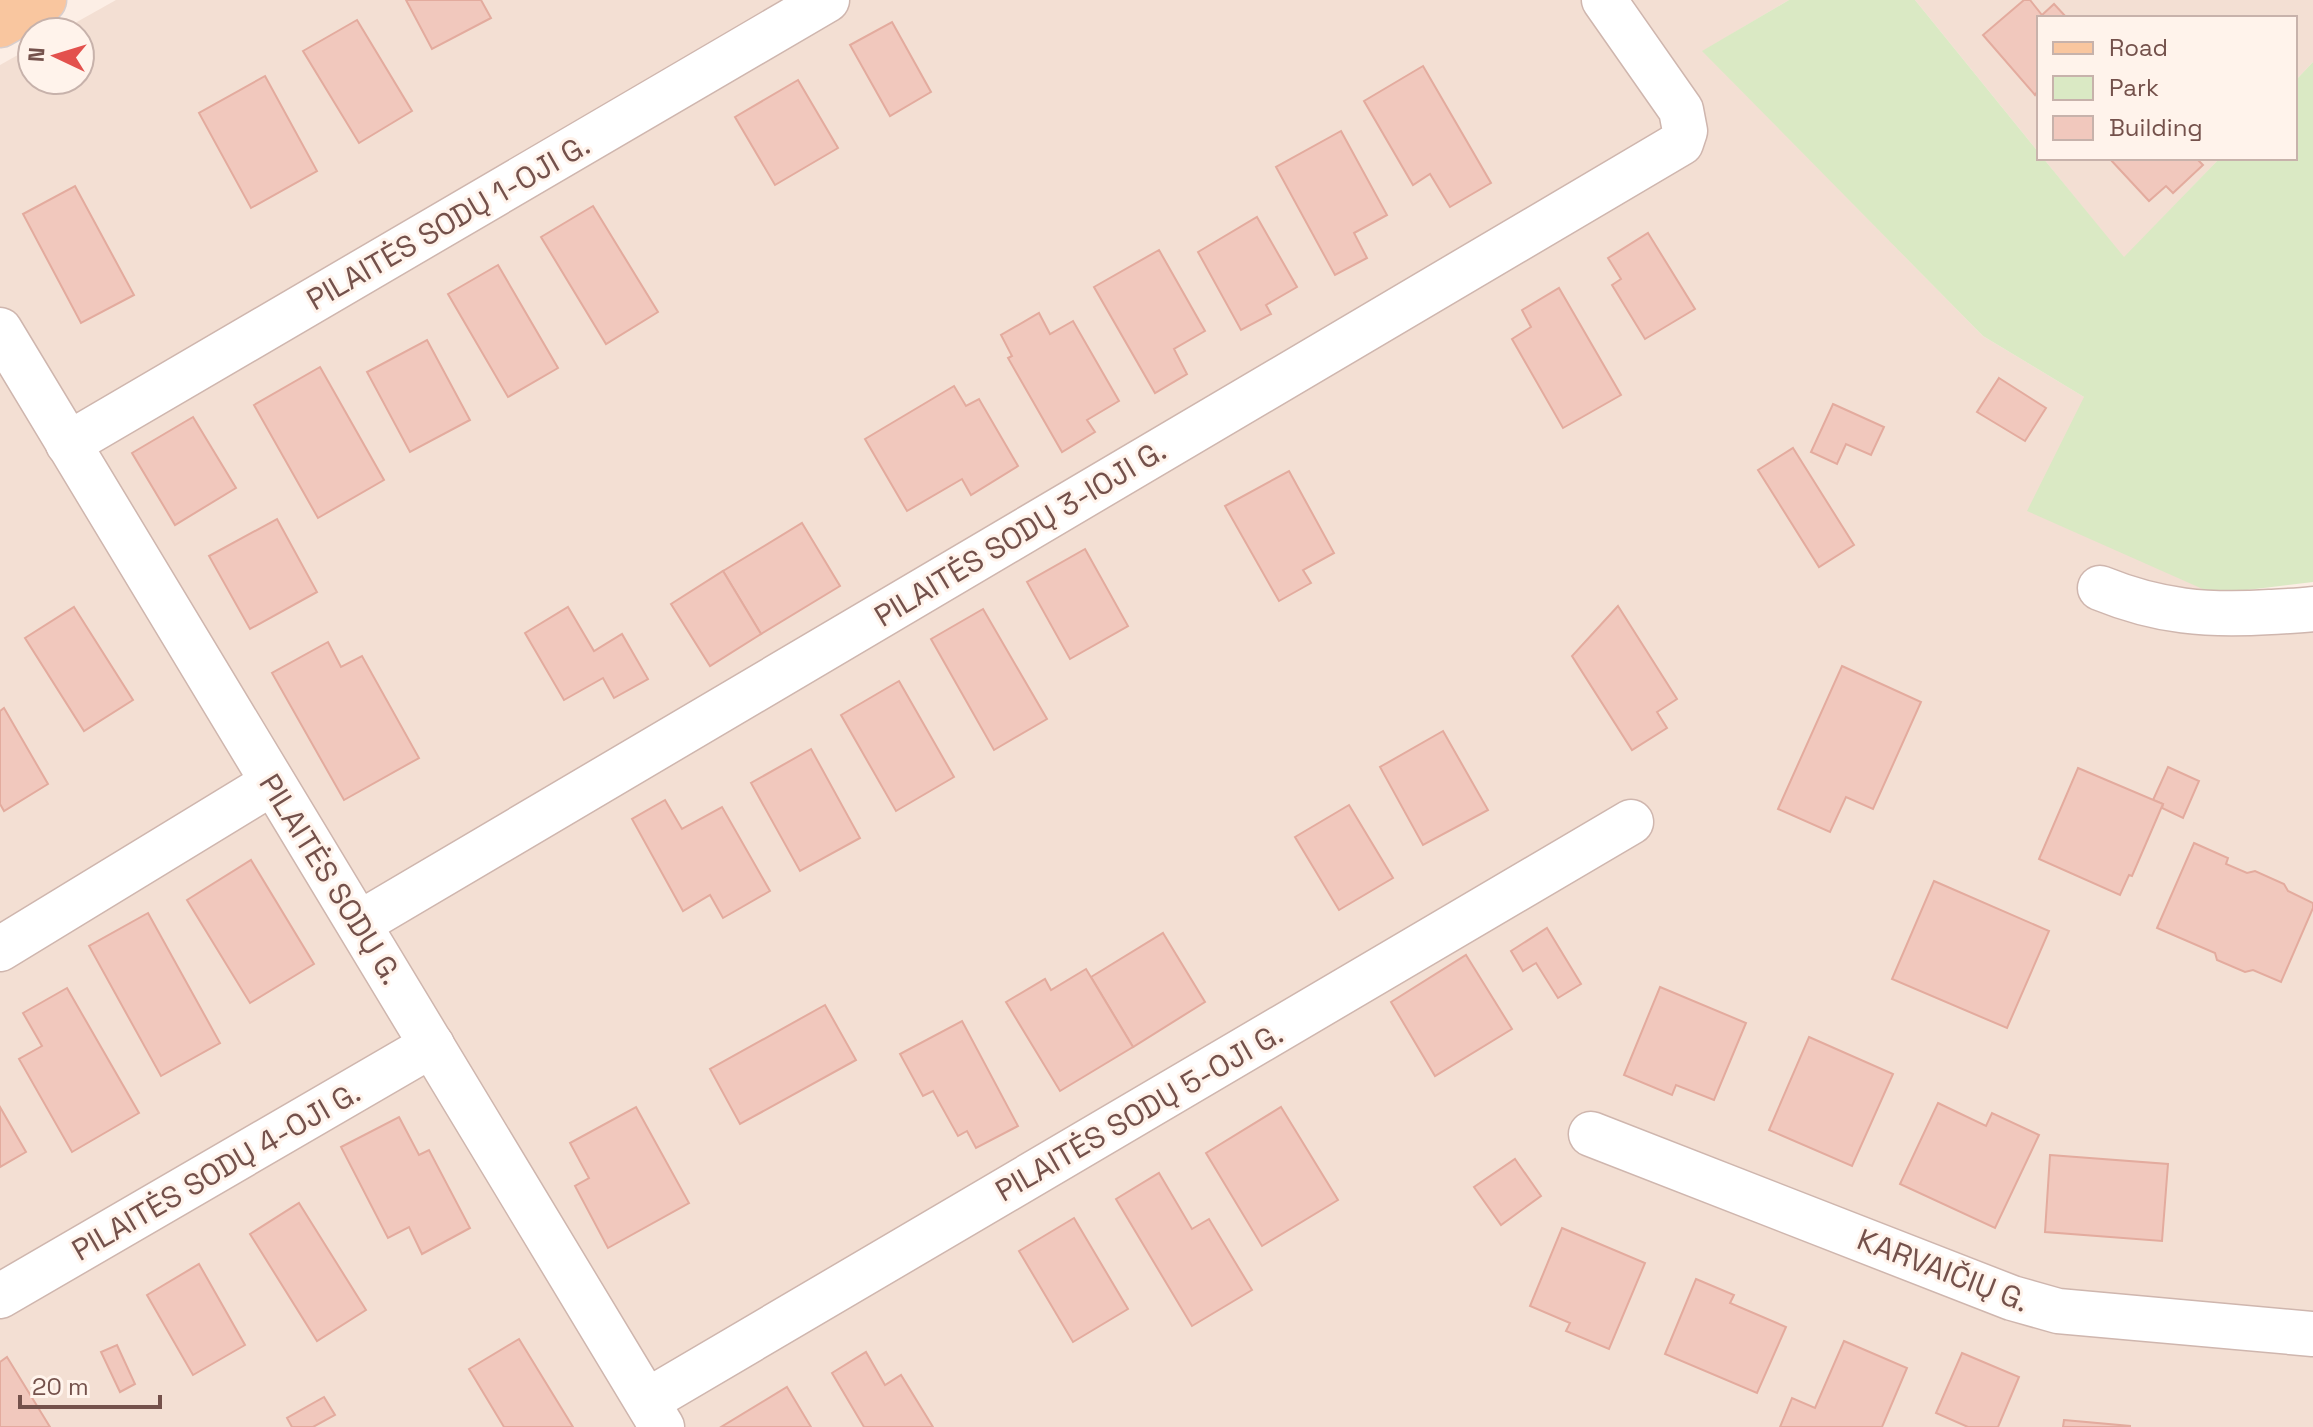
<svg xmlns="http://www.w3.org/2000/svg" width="2313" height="1427" viewBox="0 0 2313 1427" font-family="'Space Grotesk',sans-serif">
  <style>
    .residential { fill: #f3dfd3 }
    .green { fill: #dae9c4 }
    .building { fill: #f1c8bd; stroke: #e3ab9e; stroke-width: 2 }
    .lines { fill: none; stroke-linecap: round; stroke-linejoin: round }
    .minor-casing { stroke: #cfb6ae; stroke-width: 47 }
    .major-casing { stroke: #d8cecd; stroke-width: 47 }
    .minor { stroke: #fff; stroke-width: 44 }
    .major { stroke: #f9c69f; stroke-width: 44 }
    .labels { text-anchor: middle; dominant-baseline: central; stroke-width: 6; stroke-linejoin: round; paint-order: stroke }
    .street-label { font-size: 30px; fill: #74514b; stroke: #fff3eb }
  </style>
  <rect width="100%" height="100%" fill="#fceee5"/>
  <g class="residential">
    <polygon points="116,0 1789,0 1703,51 1983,336 2084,397 2214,594 2313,620 2313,1427 0,1427 0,65 32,47 32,80 80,80 80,32 59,32"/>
    <polygon points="1915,0 2313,0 2313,62 2295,81 2295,18 2039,18 2039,153"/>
    <polygon points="2043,158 2220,158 2124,258"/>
  </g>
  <polygon class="green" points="1789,0 1915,0 2039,153 2039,158 2043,158 2124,257 2220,158 2295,158 2295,81 2313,62 2313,582 2214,594 2027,511 2084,397 1983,336 1702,51"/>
  <g class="building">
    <polygon points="406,0 481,0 491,18 432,49"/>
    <polygon points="2024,0 2030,0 2042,15 2054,4 2067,18 2039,18 2039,94 2037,92 2035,95 1983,35"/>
    <polygon points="357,20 412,111 359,143 303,51"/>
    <polygon points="892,22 931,92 890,116 850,45"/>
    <polygon points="1423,66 1491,183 1450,207 1430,174 1413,185 1364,101"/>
    <polygon points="265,76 317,171 251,208 199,113"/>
    <polygon points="798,80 838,148 775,185 735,117"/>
    <polygon points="1341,131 1387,215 1354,233 1367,258 1335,275 1276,167"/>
    <polygon points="2109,158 2196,158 2203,165 2173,193 2166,186 2149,201"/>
    <polygon points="75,186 134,295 81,323 23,214"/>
    <polygon points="593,206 658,312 606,344 541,237"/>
    <polygon points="1257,217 1297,287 1266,305 1271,314 1241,330 1198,252"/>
    <polygon points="1648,233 1695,309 1645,339 1612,285 1621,279 1608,258"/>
    <polygon points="1159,250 1205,331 1174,349 1187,374 1155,393 1094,287"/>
    <polygon points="498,265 558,368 508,397 448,294"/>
    <polygon points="1559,288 1621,395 1563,428 1512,339 1531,327 1522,310"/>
    <polygon points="1039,313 1050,334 1073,321 1119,401 1087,420 1095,432 1062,452 1008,358 1012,356 1001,335"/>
    <polygon points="427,340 470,420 410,452 367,372"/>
    <polygon points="320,367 384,480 318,518 254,405"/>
    <polygon points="1999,378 2046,408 2025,441 1977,412"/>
    <polygon points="954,386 966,406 979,399 1018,466 971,495 962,479 907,511 865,439"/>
    <polygon points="1833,404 1884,427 1871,455 1846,444 1837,464 1811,452"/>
    <polygon points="193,417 236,488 175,525 132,453"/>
    <polygon points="1793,448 1854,545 1819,567 1758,470"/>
    <polygon points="1289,471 1334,553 1303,570 1311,583 1279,601 1225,506"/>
    <polygon points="277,519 317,592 250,629 209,556"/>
    <polygon points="802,523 840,586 761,634 723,571"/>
    <polygon points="1085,549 1128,626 1070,659 1027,582"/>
    <polygon points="723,571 761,634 710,666 671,604"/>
    <polygon points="1618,606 1677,699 1657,712 1667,728 1632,750 1572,656"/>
    <polygon points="74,607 133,700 84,731 25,638"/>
    <polygon points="568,607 594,651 622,634 648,679 614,698 603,678 564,700 525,633"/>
    <polygon points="983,609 1047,719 994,750 931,639"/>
    <polygon points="328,642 341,667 362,656 419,758 344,800 272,673"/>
    <polygon points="1842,666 1921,702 1873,809 1846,797 1830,832 1778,809"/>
    <polygon points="899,681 954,777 896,811 841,715"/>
    <polygon points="4,708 48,784 4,811 0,804 0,711"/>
    <polygon points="1443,731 1488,810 1423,845 1380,767"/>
    <polygon points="811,749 860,838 800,871 751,783"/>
    <polygon points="2168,767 2199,781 2183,818 2162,808 2163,804 2153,800"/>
    <polygon points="2078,768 2163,804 2132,876 2129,875 2120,895 2039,859"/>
    <polygon points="665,800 682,829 722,807 770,891 723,918 710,895 683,911 632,819"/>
    <polygon points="1349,805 1393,878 1339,910 1295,837"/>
    <polygon points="2194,843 2228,858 2226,864 2247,873 2255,871 2284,884 2288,891 2313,903 2313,908 2281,982 2253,970 2245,972 2217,960 2215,953 2157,928"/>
    <polygon points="251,860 314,964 250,1003 187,900"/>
    <polygon points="1934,881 2049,931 2007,1028 1892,979"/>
    <polygon points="148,913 220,1043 161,1076 89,946"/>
    <polygon points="1547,928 1581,984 1558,998 1536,963 1523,971 1511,951"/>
    <polygon points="1163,933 1205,1002 1133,1047 1091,977"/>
    <polygon points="1466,955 1512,1029 1435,1076 1391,1002"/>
    <polygon points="1086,969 1133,1047 1060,1091 1006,1002 1045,979 1051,990"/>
    <polygon points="1660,987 1746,1023 1714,1100 1676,1085 1672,1095 1624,1075"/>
    <polygon points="67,988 139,1113 72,1152 19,1059 42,1046 23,1013"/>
    <polygon points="825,1005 856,1060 740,1124 710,1069"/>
    <polygon points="962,1021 1018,1126 976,1148 967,1131 958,1136 933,1091 923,1096 900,1054"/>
    <polygon points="1809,1037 1893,1074 1852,1166 1769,1130"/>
    <polygon points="1938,1103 1986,1126 1992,1113 2039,1135 1995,1228 1900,1184"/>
    <polygon points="0,1107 26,1152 0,1167"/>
    <polygon points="636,1107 689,1203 608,1248 575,1186 589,1178 570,1143"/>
    <polygon points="1281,1107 1338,1200 1262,1246 1206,1153"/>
    <polygon points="399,1117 419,1155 429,1150 470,1228 422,1254 409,1227 388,1238 341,1147"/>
    <polygon points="2050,1155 2168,1164 2162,1241 2045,1232"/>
    <polygon points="1515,1159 1541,1196 1501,1225 1474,1187"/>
    <polygon points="1159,1173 1192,1229 1209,1219 1252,1290 1192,1326 1116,1199"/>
    <polygon points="299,1203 366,1310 317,1341 250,1234"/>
    <polygon points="1074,1218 1128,1309 1073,1342 1019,1251"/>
    <polygon points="1562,1228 1645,1263 1609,1349 1566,1331 1570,1323 1530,1306"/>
    <polygon points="199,1264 245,1345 193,1375 147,1295"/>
    <polygon points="1696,1279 1734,1295 1730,1303 1786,1327 1757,1393 1665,1354"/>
    <polygon points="519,1339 573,1427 504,1427 469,1369"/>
    <polygon points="1844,1341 1907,1368 1882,1427 1780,1427 1792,1398 1815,1408"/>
    <polygon points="117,1345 135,1384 120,1392 101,1352"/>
    <polygon points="866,1352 885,1385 901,1375 933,1427 864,1427 832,1373"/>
    <polygon points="1962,1353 2019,1377 1998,1427 1968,1427 1936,1413"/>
    <polygon points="7,1357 50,1427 0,1427 0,1362"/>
    <polygon points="787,1387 811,1427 721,1427"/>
    <polygon points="324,1397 335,1415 313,1427 292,1427 287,1418"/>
    <polygon points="2064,1420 2130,1426 2130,1427 2063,1427"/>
  </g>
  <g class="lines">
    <g class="minor-casing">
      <g id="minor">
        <polyline points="0,330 662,1427"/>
        <polyline points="68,444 827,0"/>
        <path d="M 2100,588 C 2159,612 2207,616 2270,612 C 2284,611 2299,611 2313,609"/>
        <polyline points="360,923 1681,143 1685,131 1681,110 1604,0"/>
        <polyline points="0,949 272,783"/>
        <polyline points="1591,1134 2012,1298 2058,1311 2313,1334"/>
        <polyline points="0,1296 432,1045"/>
        <polyline points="647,1401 1631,822"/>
      </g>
    </g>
    <g class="major-casing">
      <polyline id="major" points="0,25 44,0"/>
    </g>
    <use href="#minor" class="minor"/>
    <use href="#major" class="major"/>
  </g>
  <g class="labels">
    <g class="street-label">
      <text transform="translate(448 222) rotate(-30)">PILAITĖS SODŲ 1-OJI G.</text>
      <text transform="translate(1020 533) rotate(-31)">PILAITĖS SODŲ 3-IOJI G.</text>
      <text transform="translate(331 879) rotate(58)">PILAITĖS SODŲ G.</text>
      <text transform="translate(1139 1112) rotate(-30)">PILAITĖS SODŲ 5-OJI G.</text>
      <text transform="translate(216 1171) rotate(-30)">PILAITĖS SODŲ 4-OJI G.</text>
      <text transform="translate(1943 1270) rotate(21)">KARVAIČIŲ G.</text>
    </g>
  </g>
  <rect x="2037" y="16" width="260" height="144" fill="#fff3eb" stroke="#c7b2ab" stroke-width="2"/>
  <rect x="2053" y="42" width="40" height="12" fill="#f9c69f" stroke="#c7b2ab" stroke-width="2"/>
  <text x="2109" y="56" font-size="24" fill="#74514b">Road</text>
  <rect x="2053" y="76" width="40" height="24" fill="#dae9c4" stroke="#c7b2ab" stroke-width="2"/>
  <text x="2109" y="96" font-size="24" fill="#74514b">Park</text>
  <rect x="2053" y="116" width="40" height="24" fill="#f1c8bd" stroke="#c7b2ab" stroke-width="2"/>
  <text x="2109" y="136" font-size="24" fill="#74514b">Building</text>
  <g transform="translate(56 56) rotate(274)"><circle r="38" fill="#fff3eb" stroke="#c7b2ab" stroke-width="2"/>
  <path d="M0-6L14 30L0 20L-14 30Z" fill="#e3514d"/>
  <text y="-12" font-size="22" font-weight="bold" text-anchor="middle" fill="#74514b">N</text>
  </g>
  <path d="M20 1395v12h140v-12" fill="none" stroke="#74514b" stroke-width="4"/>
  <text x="32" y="1395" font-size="24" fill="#74514b" stroke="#fff3eb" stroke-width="6" paint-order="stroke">20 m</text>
</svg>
